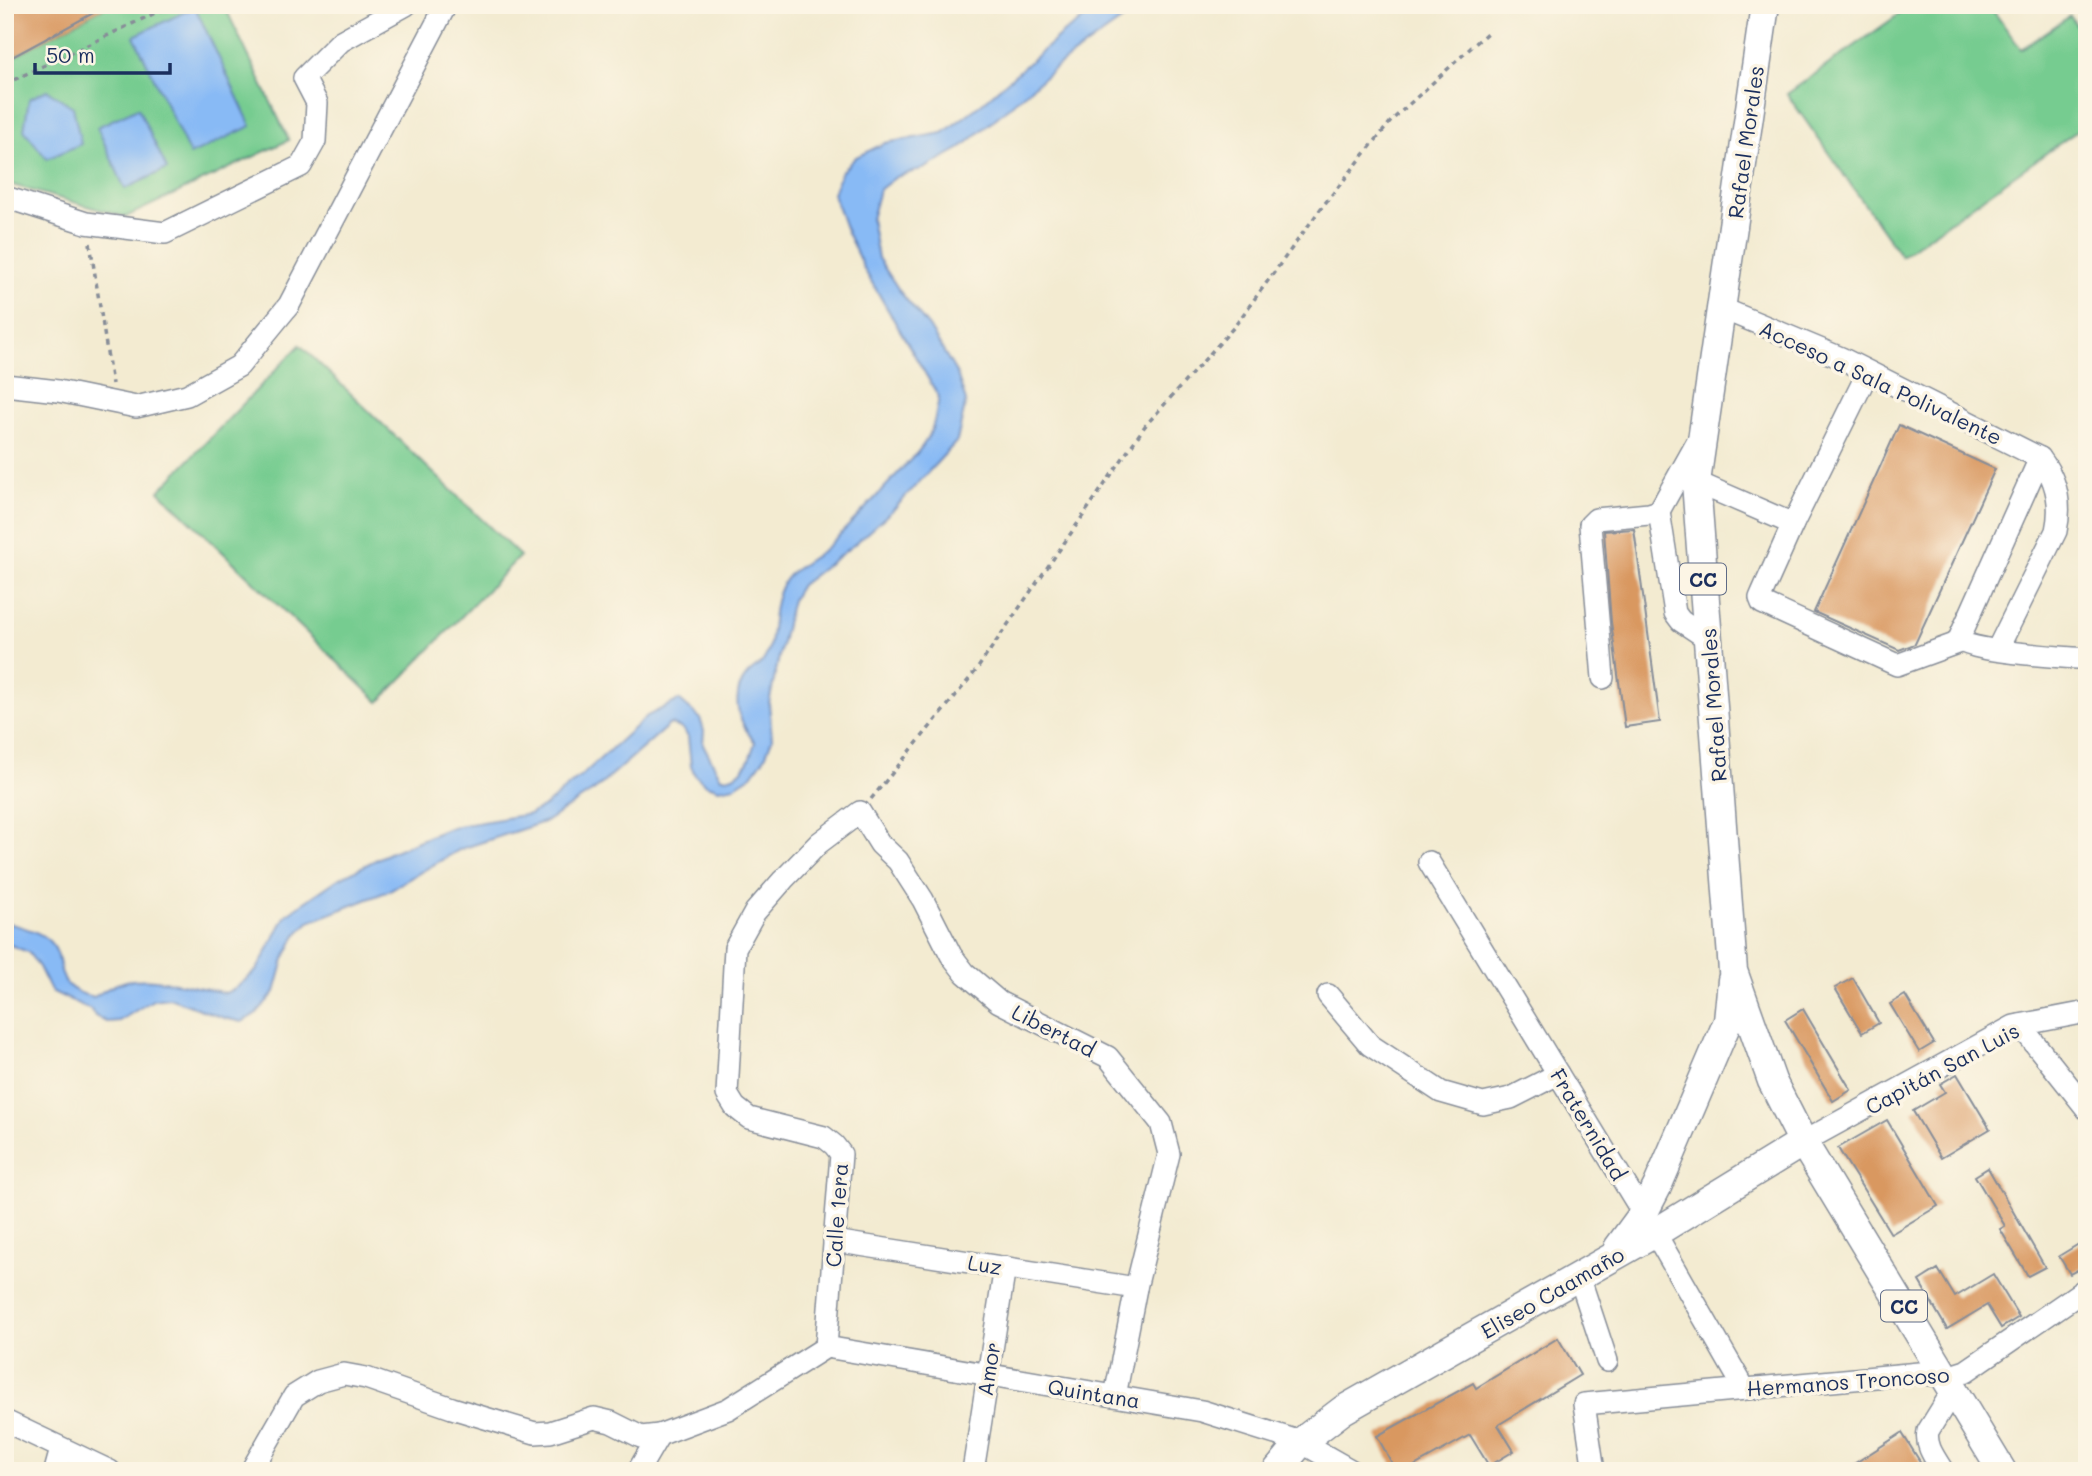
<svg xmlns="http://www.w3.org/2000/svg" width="2092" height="1476" viewBox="0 0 2092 1476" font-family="Mali,sans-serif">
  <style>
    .green { fill: #76cc90; stroke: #487e77; stroke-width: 2 }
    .water { fill: #88baf5; stroke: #5274aa; stroke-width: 2 }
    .building { fill: #d99860 }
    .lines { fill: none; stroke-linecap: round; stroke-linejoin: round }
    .minor-casing { stroke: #878d98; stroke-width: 24 }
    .major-casing { stroke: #878d98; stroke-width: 31 }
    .path { stroke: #878d98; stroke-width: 3.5; stroke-dasharray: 5 5; stroke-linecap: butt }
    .minor { stroke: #fff; stroke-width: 21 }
    .major { stroke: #fff; stroke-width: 28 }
    .labels { text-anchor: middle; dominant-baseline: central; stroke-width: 7; stroke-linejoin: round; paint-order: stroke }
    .shield { fill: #fcf5e5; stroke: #5e6a86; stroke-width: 2 }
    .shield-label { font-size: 19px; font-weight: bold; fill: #1b2f5e }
    .street-label { font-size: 21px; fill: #1b2f5e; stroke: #fcf5e5 }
  </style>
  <rect width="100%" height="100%" fill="#fcf5e5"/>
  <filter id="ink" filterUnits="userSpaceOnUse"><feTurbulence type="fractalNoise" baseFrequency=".0143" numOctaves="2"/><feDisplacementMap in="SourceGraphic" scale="14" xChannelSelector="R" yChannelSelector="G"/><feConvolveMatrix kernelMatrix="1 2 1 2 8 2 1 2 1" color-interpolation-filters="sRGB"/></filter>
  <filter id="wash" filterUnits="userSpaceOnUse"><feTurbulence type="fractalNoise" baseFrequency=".00686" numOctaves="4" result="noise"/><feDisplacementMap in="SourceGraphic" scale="28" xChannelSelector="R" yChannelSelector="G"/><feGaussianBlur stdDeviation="1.57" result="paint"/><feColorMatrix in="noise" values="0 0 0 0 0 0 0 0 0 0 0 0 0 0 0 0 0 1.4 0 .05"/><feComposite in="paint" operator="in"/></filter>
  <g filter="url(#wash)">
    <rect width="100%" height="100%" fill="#f3ebd1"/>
    <g class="green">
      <polygon points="108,5 224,5 289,140 126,217 5,183 5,61"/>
      <polygon points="1912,5 1989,5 2021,49 2070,16 2087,40 2087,124 1901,256 1787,94"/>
      <polygon points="300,345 520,556 379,702 159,491"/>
    </g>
    <g class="water">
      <path d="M 1105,5 L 1143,5 L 1056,67 L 961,148 L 925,168 L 896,177 L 879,190 L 871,219 L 878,258 L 901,293 L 929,327 L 957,374 L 966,401 L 957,441 L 896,507 L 856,543 L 801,585 L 792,600 L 787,620 L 769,703 L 772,739 L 765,757 L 752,775 L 735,786 L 719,789 L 705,784 L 695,775 L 691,766 L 688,737 L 683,729 L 670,724 L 596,789 L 547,821 L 461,849 L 386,892 L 309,922 L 296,935 L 284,959 L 275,992 L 257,1013 L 242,1022 L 224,1018 L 169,998 L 153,1000 L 119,1021 L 106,1022 L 95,1016 L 91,1010 L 51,991 L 39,967 L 28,952 L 5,943 L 5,922 C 20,927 39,930 50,942 C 69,961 47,987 94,997 C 104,991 111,985 123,982 C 151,974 198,988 226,993 L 237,987 L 257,970 L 286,915 L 338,879 L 389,853 L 452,827 L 530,814 L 545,806 L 588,770 L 647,716 L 679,700 L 700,718 L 704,731 L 703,744 L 721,778 C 743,779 750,760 755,742 C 739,724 729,696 747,675 C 751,670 759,666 763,661 C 778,641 766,600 789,575 C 800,564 817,557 828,546 C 859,517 887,484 917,453 C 933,434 935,421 939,397 L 864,269 L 845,228 L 833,194 L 841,172 L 856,157 L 885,143 L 943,133 L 980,105 L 1064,32 Z"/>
      <polygon points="195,7 251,126 190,155 134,36"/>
      <polygon points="47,90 73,107 81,144 47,159 24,130 29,99"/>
      <polygon points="138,108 167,169 125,189 97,127"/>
    </g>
    <g id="blocks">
      <g class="building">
        <polygon points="5,5 108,5 5,61"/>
        <polygon points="1899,425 1995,469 1915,644 1899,650 1814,612"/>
        <polygon points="1634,529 1660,722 1625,727 1611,622 1604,531"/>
        <polygon points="1853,978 1879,1023 1862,1033 1835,988"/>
        <polygon points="1905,995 1934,1043 1919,1052 1890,1004"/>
        <polygon points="1803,1009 1851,1090 1833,1101 1785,1020"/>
        <polygon points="1957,1074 1990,1129 1941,1158 1913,1111 1945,1092 1940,1084"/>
        <polygon points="1887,1120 1938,1206 1891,1234 1838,1148"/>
        <polygon points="1988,1168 2045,1267 2028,1276 2000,1229 2005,1226 1975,1176"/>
        <polygon points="2087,1239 2087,1265 2070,1274 2059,1256"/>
        <polygon points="1938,1269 1955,1297 1993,1274 2019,1317 2001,1328 1987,1305 1947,1329 1919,1281"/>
        <polygon points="1558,1338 1580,1375 1498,1425 1514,1451 1489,1466 1470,1435 1405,1471 1396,1471 1377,1436 1473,1383 1476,1388"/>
        <polygon points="1902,1433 1926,1471 1843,1471"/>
      </g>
    </g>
  </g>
  <g filter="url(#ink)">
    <use href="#blocks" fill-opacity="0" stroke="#878d98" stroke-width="2"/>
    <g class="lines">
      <g class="minor-casing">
        <g id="minor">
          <polyline points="5,197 86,223 165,233 301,166 315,141 317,103 304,78 341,41 406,5"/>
          <polyline points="1721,308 1841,358 2040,458"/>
          <polyline points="5,385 58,391 136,407 187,395 239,366 289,305 446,5"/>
          <polyline points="1696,482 1793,524 1868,372"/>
          <polyline points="1659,511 1675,613 1681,621 1708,639"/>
          <polyline points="1793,524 1763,591 1760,598 1762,603 1897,665 1960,642"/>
          <path d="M 1997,650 L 2056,531 C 2062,504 2057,480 2040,458 L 1959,639 C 1969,652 2065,657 2087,659"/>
          <polyline points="1603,678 1590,525 1596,519 1649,514 1659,511 1698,441"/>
          <polyline points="1429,862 1655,1233 1744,1388"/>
          <polyline points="1328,995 1370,1045 1441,1092 1483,1104 1511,1098 1558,1074"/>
          <polyline points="2020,1025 2087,1109"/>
          <polyline points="1803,1142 2014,1026 2087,1012"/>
          <polyline points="834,1241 1136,1288"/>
          <polyline points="1579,1276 1607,1361"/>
          <polyline points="826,1347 841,1154 834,1145 824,1137 749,1118 735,1107 727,1094 735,948 755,912 783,880 819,843 860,812 880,844 898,861 923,900 951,955 965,973 999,1002 1108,1057 1161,1123 1169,1154 1136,1288 1115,1396"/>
          <polyline points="826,1347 1202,1411 1301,1442 1352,1471"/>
          <polyline points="5,1421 110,1471"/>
          <polyline points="55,1471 61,1449"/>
          <polyline points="251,1471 294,1396 318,1381 344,1374 366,1378 452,1408 535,1433 550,1432 594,1418 611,1422 641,1437 659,1435 728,1409 826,1347"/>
          <polyline points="638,1471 659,1435"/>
          <polyline points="973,1471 1005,1267"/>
          <polyline points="1594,1471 1584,1404 1919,1373 1947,1377 1966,1371 2087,1288"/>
          <path d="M 1943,1471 C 1935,1458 1925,1446 1928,1431 L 1954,1389"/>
        </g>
      </g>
      <g class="major-casing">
        <g id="major">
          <polyline points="1765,5 1696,482 1733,971 1772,1081 1803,1142 2002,1471"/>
          <polyline points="1618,1248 1643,1214 1657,1187 1728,1021 1732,980"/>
          <polyline points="1277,1471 1301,1442 1343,1410 1655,1233 1803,1142"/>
        </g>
      </g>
      <g class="path">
        <polyline points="5,84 172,5"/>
        <polyline points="90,243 112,384"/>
        <polyline points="871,799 975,672 1145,426 1234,327 1322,207 1392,120 1487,33"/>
      </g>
      <use href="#minor" class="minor"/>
      <use href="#major" class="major"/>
    </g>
  </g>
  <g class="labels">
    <g class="shield">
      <rect x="1680" y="563.5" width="46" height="31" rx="5"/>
      <rect x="1881" y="1290.5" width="46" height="31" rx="5"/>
    </g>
    <g class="shield-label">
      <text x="1703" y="579">CC</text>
      <text x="1904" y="1306">CC</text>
    </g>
    <g class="street-label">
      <text transform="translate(1745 142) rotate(-82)">Rafael Morales</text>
      <text transform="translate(1881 382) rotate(25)">Acceso a Sala Polivalente</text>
      <text transform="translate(1713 705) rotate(-94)">Rafael Morales</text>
      <text transform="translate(1054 1030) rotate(27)">Libertad</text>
      <text transform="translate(1942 1068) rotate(-28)">Capitán San Luis</text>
      <text transform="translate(1589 1124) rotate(59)">Fraternidad</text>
      <text transform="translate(836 1215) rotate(-86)">Calle 1era</text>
      <text transform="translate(985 1264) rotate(9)">Luz</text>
      <text transform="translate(1552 1292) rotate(-30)">Eliseo Caamaño</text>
      <text transform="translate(988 1369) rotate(-81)">Amor</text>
      <text transform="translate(1848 1381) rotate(-4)">Hermanos Troncoso</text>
      <text transform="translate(1094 1393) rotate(9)">Quintana</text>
    </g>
  </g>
  <rect width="2092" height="1476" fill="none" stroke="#fcf5e5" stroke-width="28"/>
  <path d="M35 63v10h135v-10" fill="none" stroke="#1b2f5e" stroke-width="3.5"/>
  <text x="46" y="63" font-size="21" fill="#1b2f5e" stroke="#fcf5e5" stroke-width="5" paint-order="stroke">50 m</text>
</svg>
